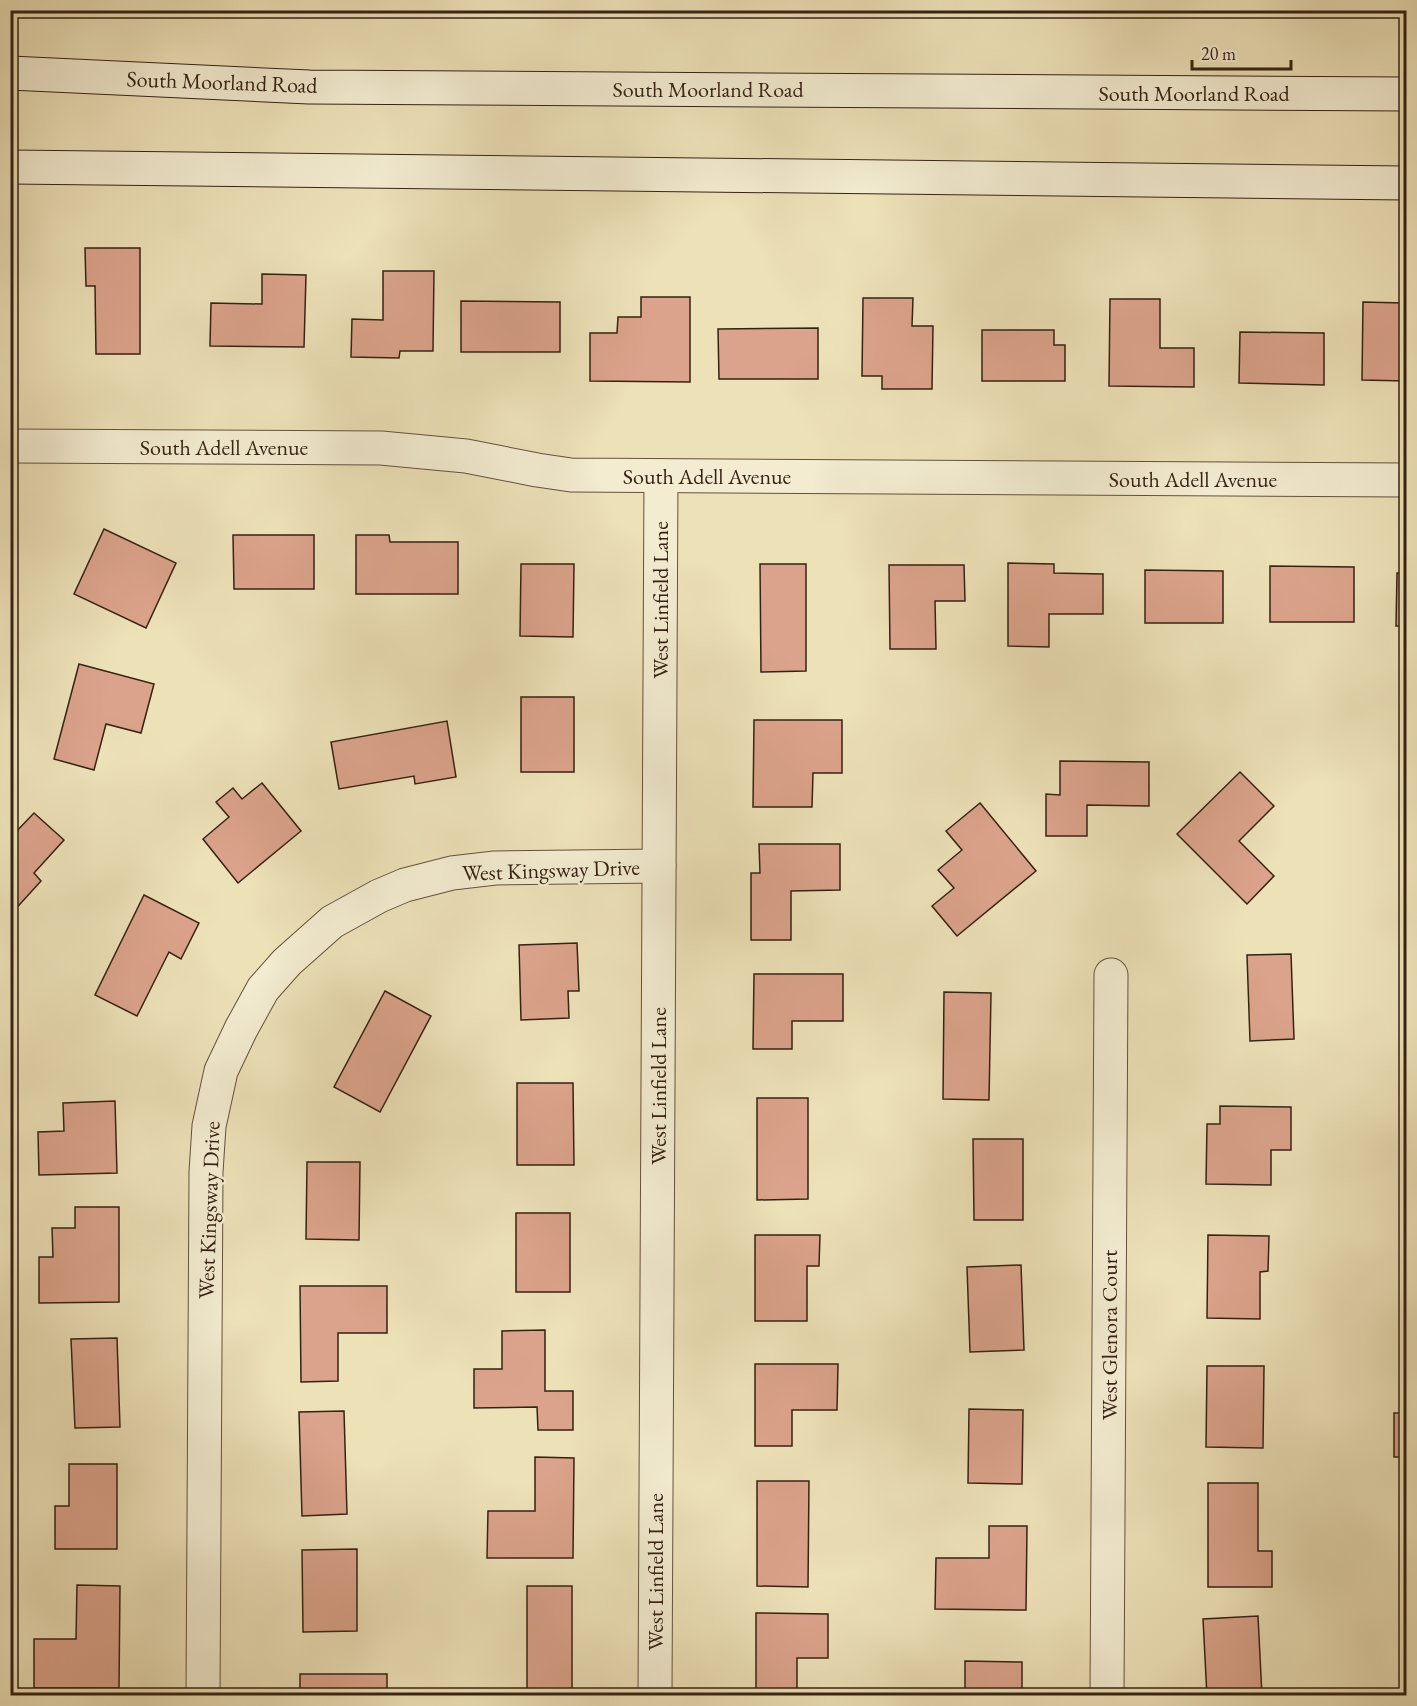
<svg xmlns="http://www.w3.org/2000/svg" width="1417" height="1706" viewBox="0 0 1417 1706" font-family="'EB Garamond',serif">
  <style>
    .building { fill: #dba38b; stroke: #352213; stroke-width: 1.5 }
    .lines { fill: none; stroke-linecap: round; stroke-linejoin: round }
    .minor-casing { stroke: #63523c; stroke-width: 35 }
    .secondary-casing { stroke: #352213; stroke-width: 35 }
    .minor { stroke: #f3ecd1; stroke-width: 33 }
    .secondary { stroke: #f3ecd1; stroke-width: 33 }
    .labels { text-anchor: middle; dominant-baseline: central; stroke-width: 5; stroke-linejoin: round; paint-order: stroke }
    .street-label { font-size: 22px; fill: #352213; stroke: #f3ecd1 }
  </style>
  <rect width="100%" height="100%" fill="#ede1b8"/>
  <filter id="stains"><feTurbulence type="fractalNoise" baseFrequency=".00333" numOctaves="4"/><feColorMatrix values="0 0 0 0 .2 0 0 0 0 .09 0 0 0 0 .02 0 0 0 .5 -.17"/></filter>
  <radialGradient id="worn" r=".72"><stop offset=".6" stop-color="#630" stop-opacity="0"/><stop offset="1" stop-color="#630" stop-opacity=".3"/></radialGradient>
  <g class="building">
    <polygon points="85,248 140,248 140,354 96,354 95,286 86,286"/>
    <polygon points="383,271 434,271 433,351 400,351 399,358 351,357 352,319 383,320"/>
    <polygon points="262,274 306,275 304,347 210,346 211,303 262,304"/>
    <polygon points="641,297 690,297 690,382 590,381 590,333 617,333 618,317 641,317"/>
    <polygon points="863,298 913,298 912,326 933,326 932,389 882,389 882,376 862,376"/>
    <polygon points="1110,299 1160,299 1160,348 1194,348 1194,387 1109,386"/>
    <polygon points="461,301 560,302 560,352 461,352"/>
    <polygon points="1363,302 1403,303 1403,327 1406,327 1406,381 1362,380"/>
    <polygon points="818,328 818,379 719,379 718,329"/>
    <polygon points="982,330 1054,330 1054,345 1065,345 1065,381 982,381"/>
    <polygon points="1240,332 1324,333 1324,385 1239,383"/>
    <polygon points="104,529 176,563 146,628 74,594"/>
    <polygon points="233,535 314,535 314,589 234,589"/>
    <polygon points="356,535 389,535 390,542 458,542 458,594 356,594"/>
    <polygon points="1008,563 1054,564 1054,573 1103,574 1103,614 1049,614 1049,647 1008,646"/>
    <polygon points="521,564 574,564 573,637 520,636"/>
    <polygon points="760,564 806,564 806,671 761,672"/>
    <polygon points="889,565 964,565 965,601 935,601 936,649 890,649"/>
    <polygon points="1270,566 1354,567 1354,622 1270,622"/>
    <polygon points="1145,570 1223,571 1223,623 1145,623"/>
    <polygon points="1397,573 1406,573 1406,626 1396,626"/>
    <polygon points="79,664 154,684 141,733 106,724 94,770 54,759"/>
    <rect x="521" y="697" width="53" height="75"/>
    <polygon points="754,720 842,720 842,773 813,773 812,807 753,807"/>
    <polygon points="447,721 456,777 415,784 414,776 339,789 331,742"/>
    <polygon points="1060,761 1149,762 1149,806 1087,805 1087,836 1046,836 1046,794 1060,795"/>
    <polygon points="1240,772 1274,806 1239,841 1274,876 1247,904 1177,834"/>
    <polygon points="262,783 301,831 238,883 203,839 229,817 216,802 233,788 242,799"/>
    <polygon points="980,803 1036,871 957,936 932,906 954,888 938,870 962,850 946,831"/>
    <polygon points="34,813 64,840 34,873 41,881 10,915 10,838"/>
    <polygon points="759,844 840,844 840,890 791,891 791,940 751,940 751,873 760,873"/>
    <polygon points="144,895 199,923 181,959 169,952 137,1016 95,995"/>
    <polygon points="577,943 579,991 568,991 569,1018 521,1020 519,945"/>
    <polygon points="1291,954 1294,1039 1250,1041 1247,955"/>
    <polygon points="754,974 843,974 843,1021 792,1021 792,1049 753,1049"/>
    <polygon points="385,991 431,1016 380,1112 334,1087"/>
    <polygon points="944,992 991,993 989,1100 943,1099"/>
    <polygon points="517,1083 573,1083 574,1165 517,1165"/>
    <polygon points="757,1098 808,1098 808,1199 757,1200"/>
    <polygon points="115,1101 117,1173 39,1175 38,1132 64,1131 63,1103"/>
    <polygon points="1220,1106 1291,1107 1291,1150 1271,1150 1271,1185 1206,1184 1207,1124 1220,1124"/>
    <polygon points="973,1139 1023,1139 1023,1220 974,1220"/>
    <polygon points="307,1162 360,1162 359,1240 306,1239"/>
    <polygon points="75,1207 119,1207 119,1302 39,1303 39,1257 53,1257 52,1228 75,1228"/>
    <rect x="516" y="1213" width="54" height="79"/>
    <polygon points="755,1235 820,1235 819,1266 807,1266 807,1321 755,1321"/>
    <polygon points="1208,1235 1269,1236 1268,1271 1260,1272 1260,1319 1207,1318"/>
    <polygon points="1021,1265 1024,1350 970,1352 967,1267"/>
    <polygon points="300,1286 387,1286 387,1333 338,1333 338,1381 301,1382"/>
    <polygon points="545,1330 545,1391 573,1391 573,1430 538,1430 537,1407 474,1408 474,1369 502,1369 502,1331"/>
    <polygon points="117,1338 120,1427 75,1428 71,1339"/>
    <polygon points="755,1364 838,1364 837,1410 792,1410 792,1446 755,1446"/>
    <polygon points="1207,1366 1264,1366 1263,1448 1206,1447"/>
    <polygon points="969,1409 1023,1410 1022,1484 968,1483"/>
    <polygon points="344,1411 347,1514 302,1516 299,1412"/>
    <rect x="1394" y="1413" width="12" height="44"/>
    <polygon points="535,1457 574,1458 573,1558 487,1558 488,1511 535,1511"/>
    <polygon points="69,1464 117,1464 117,1549 55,1549 55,1506 69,1506"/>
    <polygon points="757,1481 809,1481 808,1587 757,1586"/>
    <polygon points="1208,1483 1258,1483 1258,1551 1272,1551 1272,1587 1208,1587"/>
    <polygon points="989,1526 1027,1526 1026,1610 935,1609 936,1558 989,1558"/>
    <polygon points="357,1549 357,1631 303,1632 302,1550"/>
    <polygon points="77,1585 120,1586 119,1688 34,1688 34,1639 76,1639"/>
    <rect x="527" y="1586" width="45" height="103"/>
    <polygon points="756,1613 828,1614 828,1658 797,1658 797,1696 756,1696"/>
    <polygon points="1258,1616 1262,1696 1207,1696 1203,1619"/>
    <polygon points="965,1661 1022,1662 1022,1696 965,1696"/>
    <rect x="300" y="1674" width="87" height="22"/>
  </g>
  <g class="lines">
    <g class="minor-casing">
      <g id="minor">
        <polyline points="10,446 381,448 466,456 537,470 571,475 1406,480"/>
        <polyline points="203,1696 206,1172 209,1126 221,1071 241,1029 263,989 287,962 332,922 379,896 405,885 452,873 495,868 659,866"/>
        <polyline points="655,1696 661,476"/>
        <polyline points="1107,1696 1111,975"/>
      </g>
    </g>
    <g class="secondary-casing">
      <g id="secondary">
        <polyline points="10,73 309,87 1406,94"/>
        <polyline points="10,167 1406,183"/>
      </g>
    </g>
    <use href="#minor" class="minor"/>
    <use href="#secondary" class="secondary"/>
  </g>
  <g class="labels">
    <g class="street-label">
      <text transform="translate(222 82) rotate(2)">South Moorland Road</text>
      <text x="708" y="89">South Moorland Road</text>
      <text x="1194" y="93">South Moorland Road</text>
      <text x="224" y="447">South Adell Avenue</text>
      <text x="707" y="476">South Adell Avenue</text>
      <text x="1193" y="479">South Adell Avenue</text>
      <text transform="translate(660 600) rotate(-90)">West Linfield Lane</text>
      <text transform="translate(551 870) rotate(-2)">West Kingsway Drive</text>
      <text transform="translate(658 1086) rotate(-90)">West Linfield Lane</text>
      <text transform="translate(209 1210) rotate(-88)">West Kingsway Drive</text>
      <text transform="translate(1109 1335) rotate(-90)">West Glenora Court</text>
      <text transform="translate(655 1572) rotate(-90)">West Linfield Lane</text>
    </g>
  </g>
  <rect width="1417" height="1706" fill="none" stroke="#ede1b8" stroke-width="36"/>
  <rect x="12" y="12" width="1393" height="1682" fill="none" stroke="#352213" stroke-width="3"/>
  <rect x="18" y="18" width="1381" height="1670" fill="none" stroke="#352213" stroke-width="1.5"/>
  <path d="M1192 60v9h99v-9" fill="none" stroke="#352213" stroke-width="3"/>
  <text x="1201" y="60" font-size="18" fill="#352213" stroke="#f3ecd1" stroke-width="4.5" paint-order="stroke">20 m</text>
  <rect width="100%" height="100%" filter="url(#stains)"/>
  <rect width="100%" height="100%" fill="url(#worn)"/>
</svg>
